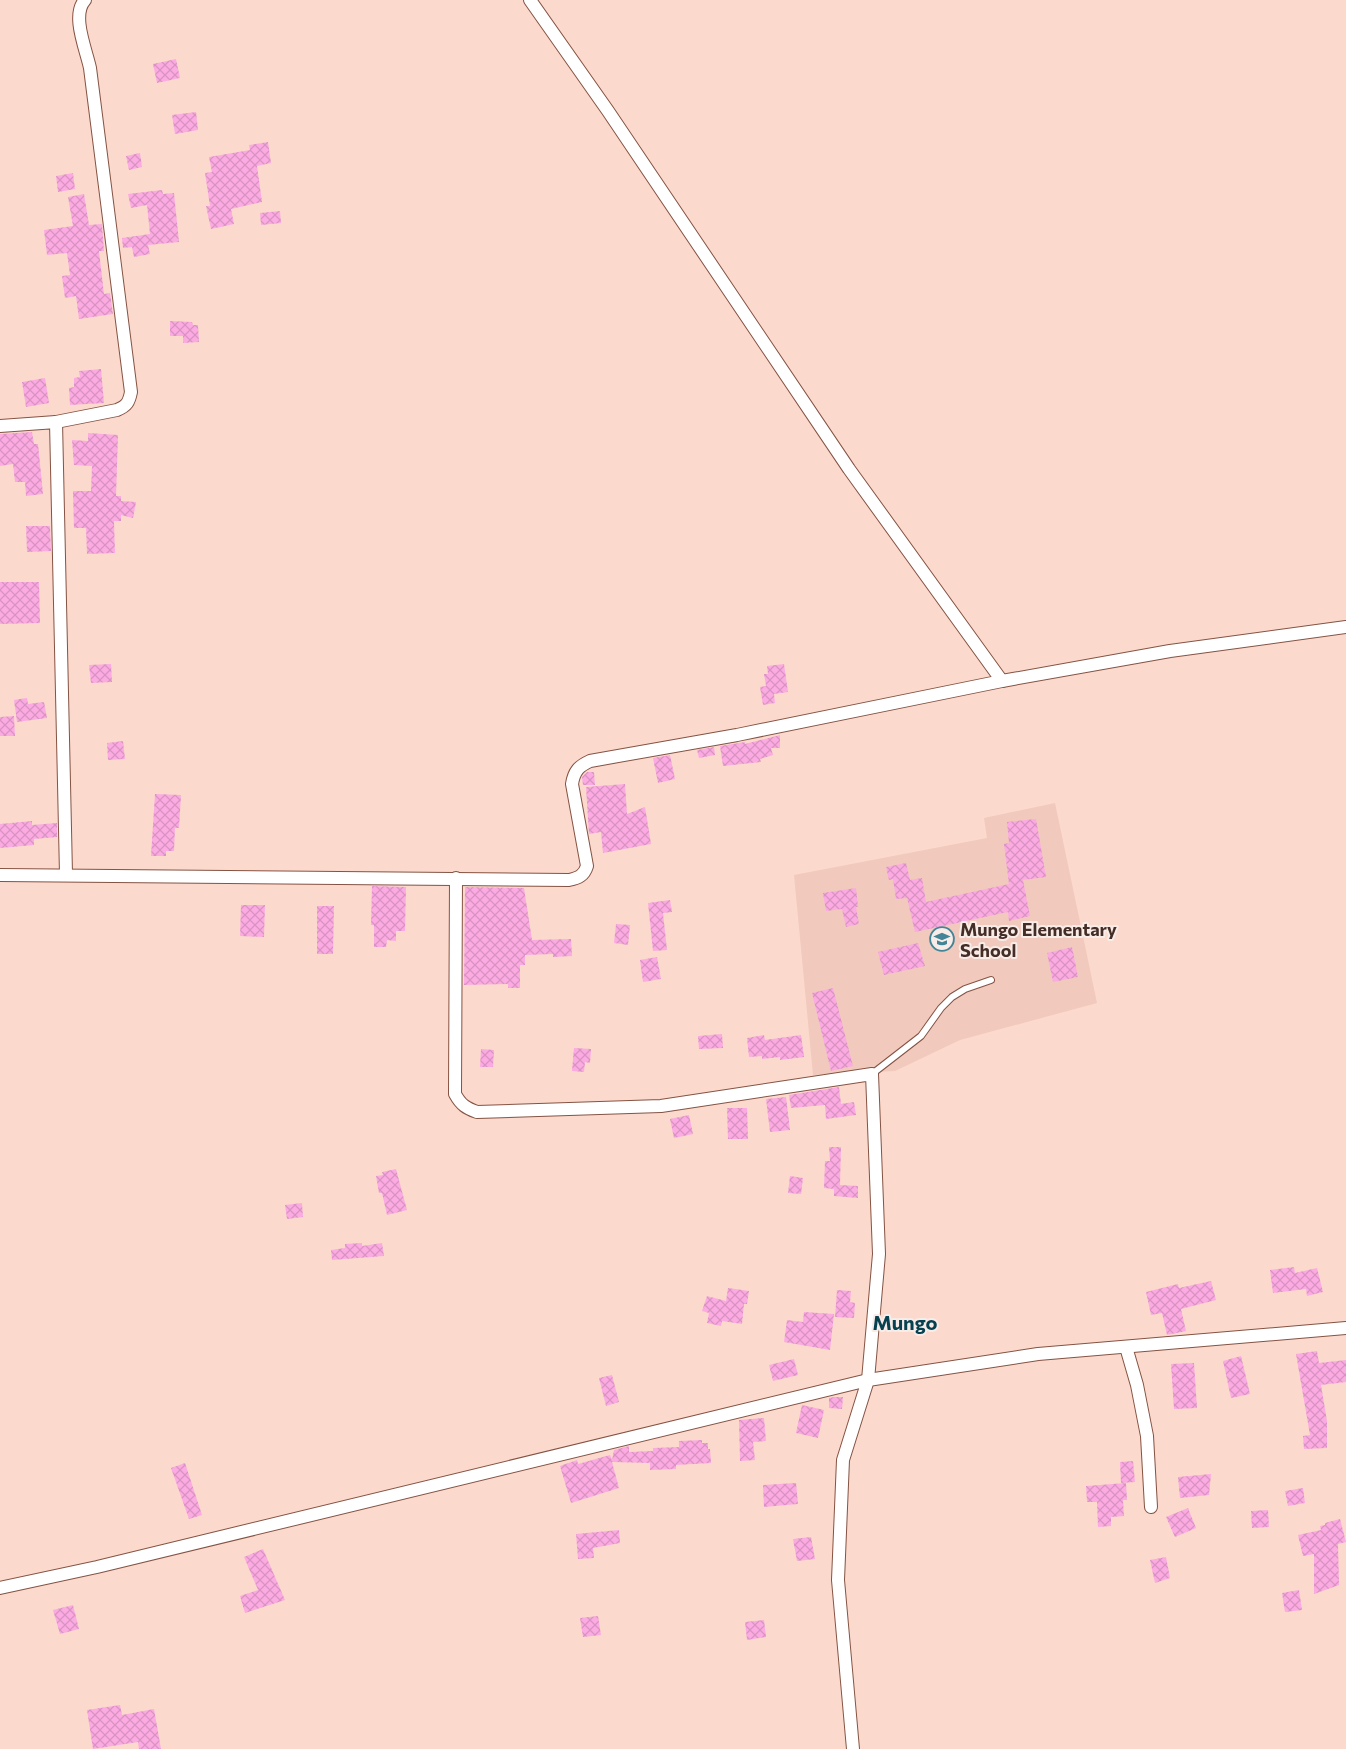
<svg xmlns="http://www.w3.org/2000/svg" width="1346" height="1749" viewBox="0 0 1346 1749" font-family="Commissioner,sans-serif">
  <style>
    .built { fill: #f1c9bd }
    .building { fill: url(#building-cross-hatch) }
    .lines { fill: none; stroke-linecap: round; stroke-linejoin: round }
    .lane-casing { stroke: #845343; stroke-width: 8 }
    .street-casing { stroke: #845343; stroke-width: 14 }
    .lane { stroke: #fff; stroke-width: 6 }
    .street { stroke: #fff; stroke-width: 12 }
    .labels { text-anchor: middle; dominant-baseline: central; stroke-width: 4; stroke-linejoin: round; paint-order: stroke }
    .poi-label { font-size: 18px; font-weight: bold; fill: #432d26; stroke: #f8ece8; text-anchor: start }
    .quarter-label { font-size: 20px; font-weight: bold; fill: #06414f; stroke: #f8ece8 }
  </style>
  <defs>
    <pattern id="building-cross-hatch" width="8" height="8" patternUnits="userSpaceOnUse" patternTransform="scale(1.25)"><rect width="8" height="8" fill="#fcabe2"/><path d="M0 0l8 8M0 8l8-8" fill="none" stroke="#d993c2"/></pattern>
  </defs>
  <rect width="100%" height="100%" fill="#fcd9cd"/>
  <polygon class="built" points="1055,803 1097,1003 960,1040 895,1071 813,1075 794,875 987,838 984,818"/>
  <g class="building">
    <polygon points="176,59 180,78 157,83 153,64"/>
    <polygon points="196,112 198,130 175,134 172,115"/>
    <polygon points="268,142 271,163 257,166 262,202 231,209 234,224 211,229 206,206 210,206 205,173 212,172 209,157 250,150 249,145"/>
    <polygon points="140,153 142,167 129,170 126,156"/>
    <polygon points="73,173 75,189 58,192 56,176"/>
    <polygon points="162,190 163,194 174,193 179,242 148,245 150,254 134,257 132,247 123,248 122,238 150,234 147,205 131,208 128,194"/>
    <polygon points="84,194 89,225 102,224 104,251 99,251 104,294 110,293 113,314 79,319 76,296 65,298 62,276 70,275 67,253 47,255 44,230 73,226 68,197"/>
    <polygon points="280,211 281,223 261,225 260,213"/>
    <polygon points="170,321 192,322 193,325 198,325 199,342 183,343 183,336 170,336"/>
    <polygon points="101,369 104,403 70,405 69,388 74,387 74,378 80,377 79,371"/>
    <polygon points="45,378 49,403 26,407 22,382"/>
    <polygon points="32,432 34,444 38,444 43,494 26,496 25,482 15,482 13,464 0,466 0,434"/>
    <polygon points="88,433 118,435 116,496 121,496 121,501 136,502 133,518 121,515 121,521 114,521 115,553 87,554 86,528 74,528 73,491 91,491 92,466 74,465 72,440 88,441"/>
    <polygon points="26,526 50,526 51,551 27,552"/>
    <polygon points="0,582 39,582 40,623 0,624"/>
    <polygon points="111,664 112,682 91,683 89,665"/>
    <polygon points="784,664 788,692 774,694 775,703 763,705 760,687 766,686 764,674 768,674 767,666"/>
    <polygon points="27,698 28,704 44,702 47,718 17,722 14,700"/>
    <polygon points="14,716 15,736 0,736 0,717"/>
    <polygon points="780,735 780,748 771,748 773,755 760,759 761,762 723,766 720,746 745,742 745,744"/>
    <polygon points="123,741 125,759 108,760 107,743"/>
    <polygon points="714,747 715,755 699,758 697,750"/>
    <polygon points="670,755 675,779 658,783 653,758"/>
    <polygon points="587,772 594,772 595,785 583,785 582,777"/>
    <polygon points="625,784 627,814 645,807 651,844 603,853 601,832 589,834 586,787"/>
    <polygon points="155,794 181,795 179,828 175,828 174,851 166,851 166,856 151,856"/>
    <polygon points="1036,819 1046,877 1023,880 1030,916 1009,921 1008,912 915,932 907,898 896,899 893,879 889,880 886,867 906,863 910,880 922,878 926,902 1009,884 1004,844 1009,843 1007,822"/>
    <polygon points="32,821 32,825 57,823 57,837 34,839 34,845 0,848 0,824"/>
    <polygon points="372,886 406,887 405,931 396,931 396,941 387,940 386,947 374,947 374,925 371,925"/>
    <polygon points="465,887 524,888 532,940 571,939 572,956 553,957 553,954 525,955 525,965 520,965 520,988 508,988 508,984 464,985"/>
    <polygon points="856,888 858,907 856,907 859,924 846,927 842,909 826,911 823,893"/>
    <polygon points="670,900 672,912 663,913 667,950 653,951 648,903"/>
    <polygon points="241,905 265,905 264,937 240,936"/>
    <polygon points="317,906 334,906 333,954 317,954"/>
    <polygon points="616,924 630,925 628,945 614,943"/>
    <polygon points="918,943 925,966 884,975 878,952"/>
    <polygon points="1072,947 1078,977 1053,982 1047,953"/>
    <polygon points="657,957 661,979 643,982 640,960"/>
    <polygon points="833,988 853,1066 831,1071 812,993"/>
    <polygon points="722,1034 723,1048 699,1049 698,1036"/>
    <polygon points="764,1035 765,1040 801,1035 804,1057 780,1060 780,1057 762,1059 762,1056 749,1057 747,1038"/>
    <polygon points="574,1048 591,1049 590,1063 585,1062 584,1072 572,1071"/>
    <polygon points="481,1049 494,1050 493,1067 480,1067"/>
    <polygon points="839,1087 841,1104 854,1102 856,1115 826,1119 825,1105 791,1108 789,1095"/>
    <polygon points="786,1097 790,1130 770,1132 766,1099"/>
    <polygon points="727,1108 747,1108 748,1139 728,1139"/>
    <polygon points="689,1115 693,1134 674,1138 670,1119"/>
    <polygon points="829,1147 841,1147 840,1185 858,1186 858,1198 834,1196 834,1189 824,1188 825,1161 830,1161"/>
    <polygon points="396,1169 407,1210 387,1215 382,1193 379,1193 376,1176 383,1175 382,1172"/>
    <polygon points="790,1176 803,1178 801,1194 788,1193"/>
    <polygon points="302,1203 303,1217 287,1219 285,1205"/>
    <polygon points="362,1243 362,1246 382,1243 384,1256 332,1260 331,1250 345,1248 345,1244"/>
    <polygon points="1294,1267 1295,1273 1317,1268 1323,1292 1307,1296 1306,1289 1273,1293 1270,1270"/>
    <polygon points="1211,1281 1216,1300 1181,1309 1186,1331 1167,1335 1162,1313 1151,1315 1146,1292 1178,1284 1179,1288"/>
    <polygon points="728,1288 749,1291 747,1304 744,1304 742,1324 722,1321 721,1326 707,1323 709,1313 702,1311 707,1296 726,1301"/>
    <polygon points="837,1290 851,1291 850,1302 855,1303 854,1318 835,1317"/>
    <polygon points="804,1312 834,1314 830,1350 784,1342 787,1320 803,1322"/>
    <polygon points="1317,1351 1319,1363 1346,1360 1346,1382 1321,1385 1327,1421 1327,1448 1304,1449 1303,1436 1310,1435 1296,1354"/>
    <polygon points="1241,1356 1250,1394 1231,1398 1223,1361"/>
    <polygon points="794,1359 798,1375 773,1381 769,1365"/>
    <polygon points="1194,1363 1197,1408 1174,1409 1171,1364"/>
    <polygon points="612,1375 619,1402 606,1406 599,1378"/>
    <polygon points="834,1397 843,1397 842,1409 829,1408 829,1398"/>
    <polygon points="802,1405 824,1410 818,1438 796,1433"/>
    <polygon points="764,1418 766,1441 753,1442 755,1460 740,1461 739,1420"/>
    <polygon points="702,1440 702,1443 708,1443 708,1449 710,1449 711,1463 676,1465 676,1469 650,1470 650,1463 612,1462 619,1488 571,1503 560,1466 577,1460 578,1464 610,1455 612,1460 614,1450 629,1446 629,1452 653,1451 653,1448 679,1447 679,1441"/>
    <polygon points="1133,1461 1135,1482 1121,1483 1120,1462"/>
    <polygon points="185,1463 202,1515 189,1519 171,1468"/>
    <polygon points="1211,1474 1209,1495 1180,1498 1178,1477"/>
    <polygon points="796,1483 798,1504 764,1507 763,1485"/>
    <polygon points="1126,1483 1127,1500 1123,1500 1124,1516 1111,1517 1111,1526 1098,1527 1097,1502 1087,1502 1086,1486"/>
    <polygon points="1303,1488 1305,1503 1288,1506 1285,1491"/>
    <polygon points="1188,1508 1196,1528 1175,1537 1166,1517"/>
    <polygon points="1268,1510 1269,1527 1252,1528 1251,1511"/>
    <polygon points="1340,1519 1346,1542 1338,1544 1339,1585 1314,1594 1314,1554 1303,1556 1298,1535 1321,1530 1320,1526 1325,1525 1325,1523"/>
    <polygon points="619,1530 620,1543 593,1548 594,1558 578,1559 576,1534"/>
    <polygon points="811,1537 815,1559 797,1561 793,1539"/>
    <polygon points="263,1549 285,1600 245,1613 240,1596 258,1590 244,1557"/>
    <polygon points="1166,1557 1170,1578 1155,1583 1150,1560"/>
    <polygon points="1299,1590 1302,1610 1285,1612 1282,1593"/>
    <polygon points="73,1605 79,1629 60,1634 53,1610"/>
    <polygon points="598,1616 601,1635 583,1637 580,1618"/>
    <polygon points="764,1620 766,1637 747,1640 745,1622"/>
    <polygon points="120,1705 122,1715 154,1709 161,1749 139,1749 138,1742 93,1749 87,1710"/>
  </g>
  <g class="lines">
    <g class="lane-casing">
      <polyline id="lane" points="872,1074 921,1036 941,1008 952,997 965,989 991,980"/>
    </g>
    <g class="street-casing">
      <g id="street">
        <polyline points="530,0 608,111 849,469 1002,681"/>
        <path d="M 56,422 L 117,410 C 127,406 129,402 131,392 L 90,68 C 86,49 71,15 85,0"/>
        <polyline points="0,426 56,422 66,874"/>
        <path d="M 0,875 L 569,880 C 578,878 584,876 587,866 L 572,784 C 574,771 579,766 590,761 L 737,735 L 1002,681 L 1170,651 L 1346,627"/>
        <path d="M 456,878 L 455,1094 C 461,1105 466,1108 477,1112 L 661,1106 L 872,1074 L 879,1254 L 868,1380 L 843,1460 L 838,1580 L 853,1749"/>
        <polyline points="1126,1347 1137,1385 1147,1436 1151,1507"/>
        <polyline points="0,1588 97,1567 868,1380 1038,1354 1346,1328"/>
      </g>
    </g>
    <use href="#lane" class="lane"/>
    <use href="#street" class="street"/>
  </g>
  <defs>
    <g id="school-ring" transform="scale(1.25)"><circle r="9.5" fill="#f8ece8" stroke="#438497" stroke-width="1.5"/><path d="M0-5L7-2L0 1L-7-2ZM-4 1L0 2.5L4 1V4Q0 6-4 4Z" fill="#438497"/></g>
  </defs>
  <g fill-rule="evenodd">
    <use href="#school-ring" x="942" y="939"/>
  </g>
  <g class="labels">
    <g class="poi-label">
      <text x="960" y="929">Mungo Elementary<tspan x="960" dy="21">School</tspan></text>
    </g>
    <g class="quarter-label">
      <text x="905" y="1322">Mungo</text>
    </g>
  </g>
</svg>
